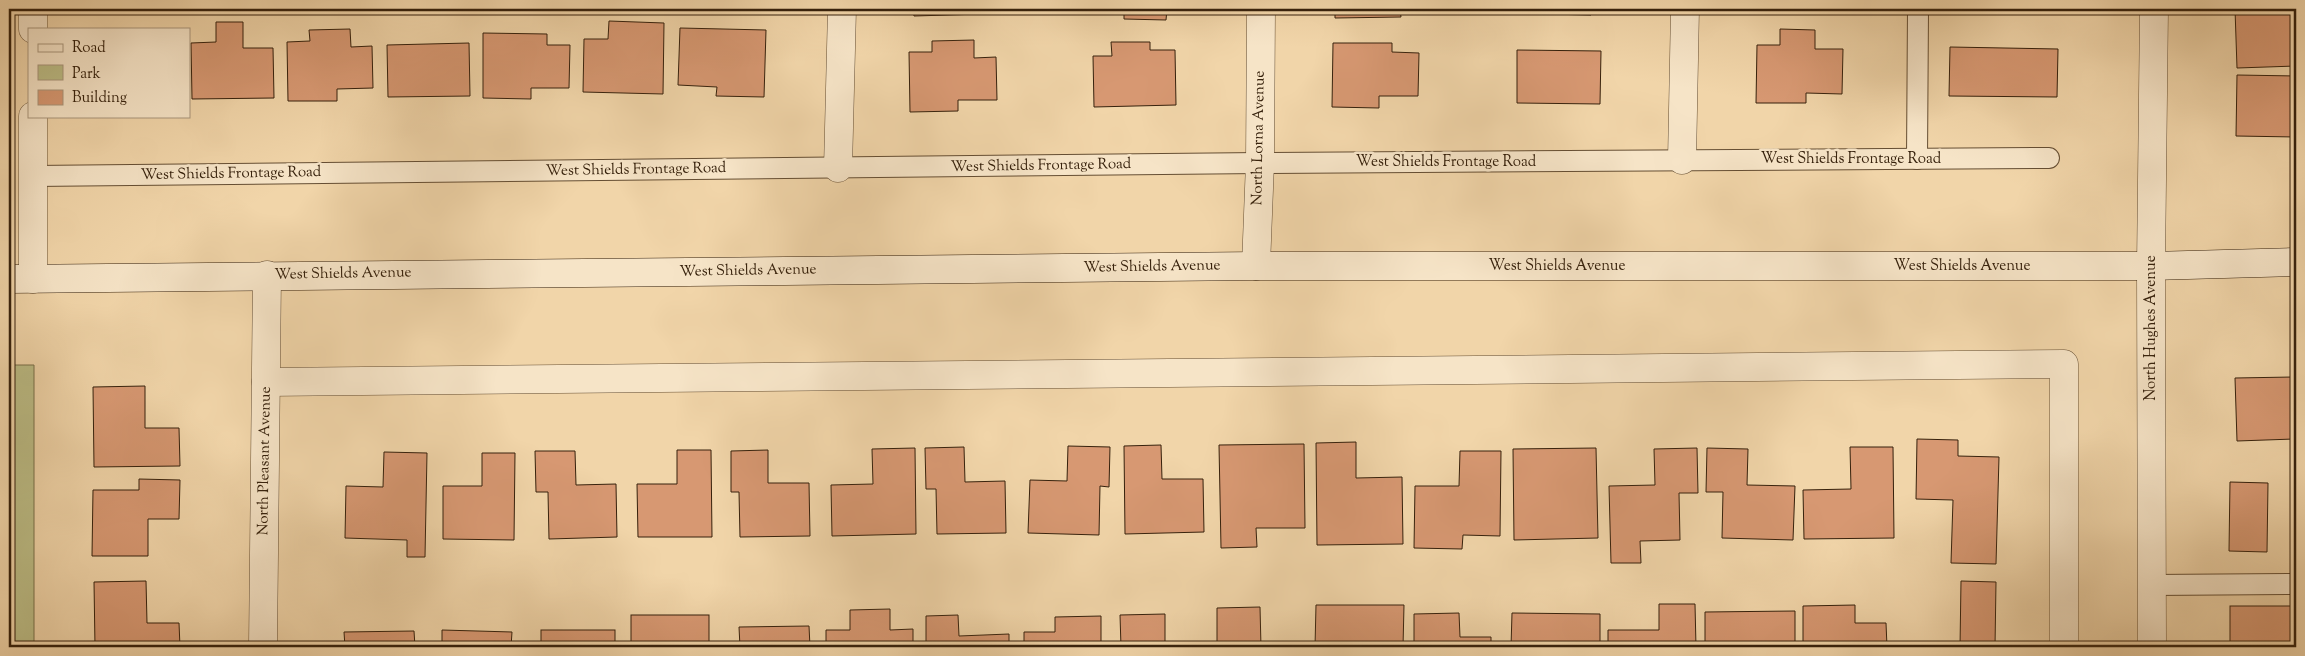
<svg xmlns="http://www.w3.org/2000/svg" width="2305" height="656" viewBox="0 0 2305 656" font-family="'Sorts Mill Goudy',serif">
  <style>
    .green { fill: #bcbd86; stroke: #796f49 }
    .building { fill: #d79872; stroke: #36210c }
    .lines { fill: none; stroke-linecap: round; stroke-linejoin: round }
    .service-casing { stroke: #654e33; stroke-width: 22 }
    .minor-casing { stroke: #654e33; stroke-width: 29 }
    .tertiary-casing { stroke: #654e33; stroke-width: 29 }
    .secondary-casing { stroke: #36210c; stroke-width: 29 }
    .service { stroke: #f6e4c7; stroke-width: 20 }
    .minor { stroke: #f6e4c7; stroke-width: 28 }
    .tertiary { stroke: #f6e4c7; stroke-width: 28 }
    .secondary { stroke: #f6e4c7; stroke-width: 28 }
    .labels { text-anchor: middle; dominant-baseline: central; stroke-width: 5; stroke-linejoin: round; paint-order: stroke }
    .street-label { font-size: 15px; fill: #36210c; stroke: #f6e4c7 }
  </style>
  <rect width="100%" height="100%" fill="#f1d5a9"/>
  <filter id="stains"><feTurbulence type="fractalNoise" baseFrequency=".004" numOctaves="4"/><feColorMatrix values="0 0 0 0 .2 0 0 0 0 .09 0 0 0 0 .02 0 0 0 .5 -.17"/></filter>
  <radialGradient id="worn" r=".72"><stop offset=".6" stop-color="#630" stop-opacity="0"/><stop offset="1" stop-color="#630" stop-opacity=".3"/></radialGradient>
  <polygon class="green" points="34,365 34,647 9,647 9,365"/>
  <g class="building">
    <polygon points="913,9 982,9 982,14 914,16"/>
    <polygon points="1124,9 1167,9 1166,20 1124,19"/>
    <polygon points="1335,9 1400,9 1401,17 1335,18"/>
    <polygon points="1545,9 1591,9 1591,15 1545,14"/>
    <polygon points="1759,9 1813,9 1813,14 1759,13"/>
    <rect x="2004" y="9" width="44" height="4"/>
    <polygon points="2235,9 2296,9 2296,66 2237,68"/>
    <polygon points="609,21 664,23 663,94 583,92 584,39 608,39"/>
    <polygon points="216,22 243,22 243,48 273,48 274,98 192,99 191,43 216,42"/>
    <polygon points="680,28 766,30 764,97 716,96 717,87 678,85"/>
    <polygon points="350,29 351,47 372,46 373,88 337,89 337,101 288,101 287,42 310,41 309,30"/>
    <polygon points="1780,29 1815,30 1815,49 1843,49 1842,94 1806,93 1806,103 1756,103 1757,45 1780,45"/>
    <polygon points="483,33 547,34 547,45 570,45 569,88 531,88 531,99 483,98"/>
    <polygon points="974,40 974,58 996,57 997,100 958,100 958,111 910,112 909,52 932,52 932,41"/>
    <polygon points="1111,42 1150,42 1150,50 1175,50 1176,105 1094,107 1093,56 1112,56"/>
    <polygon points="469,43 470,96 388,97 387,45"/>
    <polygon points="1333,43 1392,43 1392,52 1419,53 1418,96 1379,96 1379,108 1332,107"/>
    <polygon points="1950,47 2058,49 2057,97 1949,96"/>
    <polygon points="1517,50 1601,51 1600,104 1517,103"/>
    <polygon points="2237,75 2296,76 2296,137 2236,136"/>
    <polygon points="2293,363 2296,363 2296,479 2294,439 2237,441 2235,378 2293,377"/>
    <polygon points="145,386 145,428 179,428 180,466 94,467 93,387"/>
    <polygon points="1917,439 1958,440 1958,456 1999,457 1996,564 1951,563 1953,500 1916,499"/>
    <polygon points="1356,442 1356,478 1402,477 1403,544 1317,545 1316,443"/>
    <polygon points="1304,444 1305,528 1256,528 1257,547 1221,548 1219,445"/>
    <polygon points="1161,445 1162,479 1203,479 1204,532 1125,534 1124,446"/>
    <polygon points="1068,446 1110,447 1109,487 1100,486 1099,535 1028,533 1030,480 1067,481"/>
    <polygon points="964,447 965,482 1005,481 1006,533 937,534 936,489 926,489 925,448"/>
    <polygon points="1850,447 1893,447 1894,538 1804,539 1803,490 1851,489"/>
    <polygon points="915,448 916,534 832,536 831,485 873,484 872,449"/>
    <polygon points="1596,448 1598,538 1514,540 1513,449"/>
    <polygon points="1697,448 1698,493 1679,493 1680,540 1640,541 1641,563 1611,563 1609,486 1655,485 1654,449"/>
    <polygon points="1707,448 1748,449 1747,485 1795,486 1793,540 1722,538 1723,492 1706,492"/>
    <polygon points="677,450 711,450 712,537 638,537 637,484 677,484"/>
    <polygon points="768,450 768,483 809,483 810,536 740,537 739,492 731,492 731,451"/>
    <polygon points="535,451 575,451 576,485 616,484 617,537 549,539 548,492 536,492"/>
    <polygon points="1460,451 1501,451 1500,536 1463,535 1462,549 1414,548 1415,486 1459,486"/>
    <polygon points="384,452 427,453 425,557 407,557 407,540 345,538 346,486 383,487"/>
    <polygon points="482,453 515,453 514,540 443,539 443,486 482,486"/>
    <polygon points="139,479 180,480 179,519 148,519 148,556 92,556 93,490 139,490"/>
    <polygon points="2230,482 2268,483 2267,552 2229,551"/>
    <polygon points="146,581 147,623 179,623 180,647 95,647 94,582"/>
    <polygon points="1961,581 1996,582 1995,647 1960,647"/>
    <polygon points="1659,604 1695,604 1696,647 1608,647 1608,630 1659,630"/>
    <polygon points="1316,605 1404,605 1403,647 1315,647"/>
    <polygon points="1855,605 1855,623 1886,623 1887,647 1803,647 1803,606"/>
    <rect x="2230" y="606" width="66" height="41"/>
    <polygon points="1260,607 1261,647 1217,647 1217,608"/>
    <polygon points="890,609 890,630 913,629 913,647 826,647 826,630 850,630 850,610"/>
    <polygon points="1795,611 1795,647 1705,647 1705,612"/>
    <polygon points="1459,613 1460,637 1491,637 1491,647 1414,647 1414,614"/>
    <polygon points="1512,613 1600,614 1600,647 1511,647"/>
    <polygon points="1165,614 1165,647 1121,647 1120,615"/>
    <rect x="631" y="615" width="78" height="32"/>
    <polygon points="958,615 959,636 1009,634 1009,647 926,647 926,616"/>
    <polygon points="1101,616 1101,647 1024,647 1024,632 1055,632 1055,617"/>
    <polygon points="809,626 810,647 740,647 739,627"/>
    <polygon points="442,630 512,632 511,647 442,647"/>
    <rect x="541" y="630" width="74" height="17"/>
    <polygon points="414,631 415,647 345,647 344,632"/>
  </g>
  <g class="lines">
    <g class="service-casing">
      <g id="service">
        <polyline points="1917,159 1918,9"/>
        <polyline points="33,176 1260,163 2049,158"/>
        <polyline points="2152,585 2296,584"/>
      </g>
    </g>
    <g class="minor-casing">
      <g id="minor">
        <polyline points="33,9 33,29"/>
        <polyline points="1682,160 1685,9"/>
        <polyline points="838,168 842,9"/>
        <polyline points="1256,266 1260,163 1261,9"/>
        <polyline points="33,279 33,116"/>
        <polyline points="266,382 2064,364 2064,647"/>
        <polyline points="263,647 267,275"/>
      </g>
    </g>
    <g class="tertiary-casing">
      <polyline id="tertiary" points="2152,647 2151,266 2154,9"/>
    </g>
    <g class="secondary-casing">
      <polyline id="secondary" points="9,279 1256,266 2151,266 2296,262"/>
    </g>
    <use href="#service" class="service"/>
    <use href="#minor" class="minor"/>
    <use href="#tertiary" class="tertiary"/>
    <use href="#secondary" class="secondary"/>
  </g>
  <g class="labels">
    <g class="street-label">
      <text transform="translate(1259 138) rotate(-89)">North Lorna Avenue</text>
      <text x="1851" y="159">West Shields Frontage Road</text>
      <text x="1446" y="162">West Shields Frontage Road</text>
      <text transform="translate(1041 166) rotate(-1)">West Shields Frontage Road</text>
      <text transform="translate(636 170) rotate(-1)">West Shields Frontage Road</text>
      <text transform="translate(231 174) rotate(-1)">West Shields Frontage Road</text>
      <text x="1557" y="266">West Shields Avenue</text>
      <text x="1962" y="266">West Shields Avenue</text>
      <text transform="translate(1152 267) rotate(-1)">West Shields Avenue</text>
      <text transform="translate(748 271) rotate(-1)">West Shields Avenue</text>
      <text transform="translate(343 274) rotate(-1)">West Shields Avenue</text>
      <text transform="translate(2151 328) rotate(-90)">North Hughes Avenue</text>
      <text transform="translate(265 461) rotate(-89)">North Pleasant Avenue</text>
    </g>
  </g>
  <rect width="2305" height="656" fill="none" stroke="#f1d5a9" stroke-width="30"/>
  <rect x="10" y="10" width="2285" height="636" fill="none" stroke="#36210c" stroke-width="2.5"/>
  <rect x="15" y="15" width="2275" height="626" fill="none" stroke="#36210c"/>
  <rect x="28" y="28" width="162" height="90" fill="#f6e4c7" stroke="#a9967c"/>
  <rect x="38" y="44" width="25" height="8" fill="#f6e4c7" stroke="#a9967c"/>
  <text x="72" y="52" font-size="15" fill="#36210c">Road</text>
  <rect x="38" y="65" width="25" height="15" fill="#bcbd86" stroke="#a9967c"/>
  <text x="72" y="78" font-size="15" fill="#36210c">Park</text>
  <rect x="38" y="90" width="25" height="15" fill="#d79872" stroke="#a9967c"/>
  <text x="72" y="102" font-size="15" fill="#36210c">Building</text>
  <rect width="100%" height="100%" filter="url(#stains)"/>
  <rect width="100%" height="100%" fill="url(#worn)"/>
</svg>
